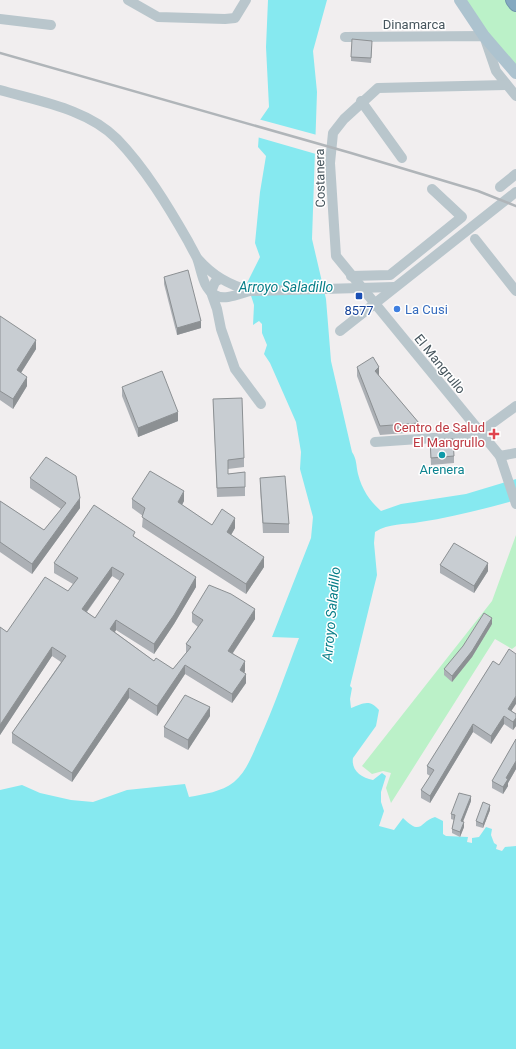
<svg xmlns="http://www.w3.org/2000/svg" width="516" height="1049" viewBox="0 0 516 1049" font-family="Roboto,sans-serif">
  <style>
    .green { fill: #bbf1c8 }
    .water { fill: #86e9f0 }
    .pier { fill: #f1eeef }
    .lines { fill: none; stroke-linecap: round; stroke-linejoin: round }
    .highway-casing { stroke: #6f94ac; stroke-width: 16 }
    .minor { stroke: #b9c6cc; stroke-width: 10 }
    .major { stroke: #adc3cf; stroke-width: 12 }
    .highway { stroke: #84a9c0; stroke-width: 14 }
    .rail { stroke: #b0b5b9; stroke-width: 2.5 }
    .wall { fill: #acb0b5; fill-rule: evenodd }
    .shaded-wall { fill: #8c9093 }
    .building { fill: #c8cdd2; stroke: #8c9093; fill-rule: evenodd }
    .transit-dot { fill: #1a4fb4; stroke: #fff; stroke-width: 1.5 }
    .shop-dot { fill: #3f7fe0; stroke: #fff; stroke-width: 1.5 }
    .health-dot { fill: #e0444e; stroke: #fff; stroke-width: 1.5 }
    .culture-dot { fill: #0f9aa8; stroke: #fff; stroke-width: 1.5 }
    .labels { text-anchor: middle; dominant-baseline: central; stroke-width: 3; stroke-linejoin: round; paint-order: stroke }
    .street-label { font-size: 13px; fill: #46555d; stroke: #fff }
    .shop-label { font-size: 13px; fill: #366cbe; stroke: #fff; text-anchor: start }
    .transit-label { font-size: 13px; fill: #164399; stroke: #fff }
    .health-label { font-size: 13px; fill: #be3a42; stroke: #fff; text-anchor: end }
    .culture-label { font-size: 13px; fill: #0d838f; stroke: #fff }
    .water-label { font-size: 14px; font-style: italic; fill: #087f89; stroke: #fff }
  </style>
  <rect width="100%" height="100%" fill="#f1eeef"/>
  <g class="green">
    <polygon points="460,0 516,0 516,73"/>
    <polygon points="516,535 516,646 512,649 495,639 391,803 386,788 391,773 383,771 372,774 362,766 492,601"/>
  </g>
  <path class="water" d="M 268,0 L 327,0 L 313,51 L 317,92 L 312,239 L 326,299 L 331,361 L 352,452 C 357,460 356,465 358,474 C 362,490 370,501 381,511 L 401,504 L 466,494 L 516,479 L 516,500 C 484,509 453,517 420,522 C 404,525 389,523 375,532 L 374,543 L 377,575 L 350,686 L 352,688 L 350,699 L 351,708 C 362,704 369,698 379,710 L 376,726 L 353,758 C 351,770 361,778 373,780 L 382,773 L 386,776 L 381,792 L 381,802 L 384,811 L 379,826 L 394,830 L 403,818 C 422,837 420,821 435,817 L 443,821 L 443,834 L 446,836 L 468,837 L 467,842 L 472,843 L 472,838 L 479,837 L 486,827 L 492,829 L 491,835 L 494,843 L 497,845 L 496,849 L 502,851 L 505,847 L 516,846 L 516,1049 L 0,1049 L 0,790 L 22,785 L 40,793 L 71,800 L 93,802 L 127,790 L 185,784 L 189,797 C 205,794 221,792 234,782 C 247,771 252,755 259,740 C 274,707 286,672 299,638 L 272,637 L 311,538 L 313,517 L 300,469 L 301,452 L 296,422 L 270,363 L 264,354 L 267,345 L 262,333 L 262,324 L 259,321 L 253,325 L 254,305 L 247,283 L 260,257 L 255,243 L 260,192 L 266,156 L 258,147 L 260,120 L 269,107 L 266,47 Z"/>
  <polygon class="pier" points="258,119 317,135 316,154 257,137"/>
  <g class="lines">
    <g class="highway-casing">
      <polyline id="highway" points="513,0 516,4"/>
    </g>
    <g class="minor">
      <polyline points="128,0 158,17 225,19 235,18 246,0"/>
      <polyline points="0,19 51,25"/>
      <polyline points="345,37 484,36 496,71 516,96"/>
      <polyline points="506,85 378,88 344,119 333,133 330,163 336,256 500,456 516,504"/>
      <path d="M 0,90 C 38,101 88,109 117,139 C 145,168 168,206 188,241 C 191,247 194,252 197,258 C 202,271 202,287 215,295 C 224,301 239,294 250,291 L 394,287"/>
      <polyline points="361,101 402,158"/>
      <polyline points="500,187 516,174"/>
      <polyline points="475,239 516,291"/>
      <path d="M 198,259 C 213,276 228,284 250,291"/>
      <polyline points="351,276 390,275 462,217 432,189"/>
      <polyline points="220,279 215,282 211,292 217,309 221,329 235,369 261,404"/>
      <polyline points="340,331 516,192"/>
      <polyline points="375,442 463,436 479,433 516,406"/>
      <polyline points="500,456 516,453"/>
    </g>
    <polyline class="major" points="460,0 484,36 516,73"/>
    <use href="#highway" class="highway"/>
    <polyline class="rail" points="0,53 351,153 478,191 516,206"/>
  </g>
  <g class="wall">
    <polygon points="372,46 371,63 351,61 351,57"/>
    <polygon points="164,277 201,328 177,335 164,284"/>
    <polygon points="0,316 36,349 21,373 27,386 13,409 0,400"/>
    <polygon points="357,367 379,376 419,423 419,432 380,435 357,376"/>
    <polygon points="122,387 178,421 138,437 122,396"/>
    <polygon points="213,399 244,458 244,467 228,469 228,474 245,472 245,496 217,497"/>
    <polygon points="430,440 454,456 454,463 431,465"/>
    <polygon points="30,478 80,508 32,574 0,552 0,501 44,530 61,509 30,488"/>
    <polygon points="260,478 289,524 289,533 263,533 260,487"/>
    <polygon points="132,499 184,501 182,505 212,525 235,528 231,535 264,567 246,594 142,527 143,516 132,508"/>
    <path d="M 135,537 L 196,587 L 174,624 L 154,654 L 116,630 L 115,632 L 154,661 L 173,669 L 186,653 L 186,644 L 198,627 L 192,622 L 192,613 L 255,619 L 233,653 L 245,671 L 244,673 L 246,683 L 232,703 L 185,674 L 157,716 L 129,698 L 72,782 L 12,743 L 12,733 L 61,662 L 52,656 L 0,735 L 0,627 L 7,632 L 68,591 L 73,584 L 54,573 L 54,563 ZM 112,576 L 120,581 L 95,618 L 87,612 Z"/>
    <polygon points="440,565 488,571 474,593 440,573"/>
    <polygon points="492,624 472,657 452,682 444,675 444,669"/>
    <polygon points="493,661 512,711 516,714 516,726 513,730 504,724 491,744 473,732 430,803 421,798 421,790 430,776 427,774 427,766"/>
    <polygon points="210,716 188,750 164,737 164,727"/>
    <polygon points="516,739 516,769 508,783 508,786 503,794 492,788 492,781"/>
    <polygon points="471,801 463,822 464,827 460,837 452,833 452,829 454,820 451,819 451,814"/>
    <polygon points="490,810 483,828 476,826 476,821"/>
  </g>
  <g class="shaded-wall">
    <polygon points="201,321 201,328 177,335 177,328"/>
    <polygon points="36,340 36,349 17,379 17,370"/>
    <polygon points="379,367 379,377 375,371"/>
    <polygon points="27,377 27,386 13,409 13,399"/>
    <polygon points="178,412 178,421 138,437 138,428"/>
    <polygon points="184,491 184,501 178,512 178,502"/>
    <polygon points="80,498 80,508 32,574 32,564"/>
    <polygon points="235,518 235,528 227,542 227,532"/>
    <polygon points="264,557 264,567 246,594 246,584"/>
    <polygon points="488,563 488,571 474,593 474,586"/>
    <polygon points="112,567 112,576 82,618 82,609"/>
    <polygon points="196,577 196,587 174,624 154,654 154,644"/>
    <polygon points="255,609 255,619 228,660 228,651"/>
    <polygon points="492,618 492,624 472,657 452,682 452,676"/>
    <polygon points="116,620 116,630 110,639 110,629"/>
    <polygon points="52,647 52,656 0,735 0,725"/>
    <polygon points="245,661 245,671 240,680 240,670"/>
    <polygon points="185,665 185,674 157,716 157,706"/>
    <polygon points="246,674 246,683 232,703 232,694"/>
    <polygon points="129,688 129,698 72,782 72,773"/>
    <polygon points="516,696 516,704 508,716 508,709"/>
    <polygon points="210,707 210,716 188,750 188,740"/>
    <polygon points="504,716 504,724 491,744 491,736"/>
    <polygon points="516,718 516,726 513,730 513,722"/>
    <polygon points="473,724 473,732 430,803 430,796"/>
    <polygon points="516,761 516,769 508,783 508,786 503,794 503,787 506,778"/>
    <polygon points="471,796 471,801 461,826 461,821"/>
    <polygon points="490,805 490,810 483,828 483,824"/>
    <polygon points="464,822 464,827 460,837 460,832"/>
  </g>
  <g class="building">
    <polygon points="352,39 372,41 371,58 351,57"/>
    <polygon points="188,270 201,321 177,328 164,277"/>
    <polygon points="0,316 36,340 17,370 27,377 13,399 0,391"/>
    <polygon points="373,357 379,367 375,371 419,423 380,426 357,367"/>
    <polygon points="162,371 178,412 138,428 122,387"/>
    <polygon points="242,398 244,458 228,460 228,474 245,472 245,487 217,488 213,399"/>
    <polygon points="453,439 454,456 431,458 430,440"/>
    <polygon points="46,457 76,476 80,498 32,564 0,542 0,501 44,530 66,503 30,478"/>
    <polygon points="150,471 184,491 178,502 212,525 222,509 235,518 227,532 264,557 246,584 142,517 145,508 132,499"/>
    <polygon points="285,476 289,524 263,523 260,478"/>
    <path d="M 94,505 L 135,532 L 133,536 L 196,577 L 174,615 L 154,644 L 116,620 L 110,629 L 154,661 L 156,658 L 173,669 L 191,647 L 186,644 L 203,620 L 192,613 L 209,585 L 231,594 L 255,609 L 228,651 L 245,661 L 240,670 L 246,674 L 232,694 L 185,665 L 157,706 L 129,688 L 72,773 L 12,733 L 66,656 L 52,647 L 0,725 L 0,627 L 7,632 L 45,577 L 68,591 L 78,578 L 54,563 ZM 112,567 L 124,574 L 95,618 L 82,609 Z"/>
    <polygon points="454,543 488,563 474,586 440,565"/>
    <polygon points="484,613 492,618 472,651 452,676 444,669 463,646"/>
    <polygon points="509,649 516,654 516,696 508,709 516,714 516,718 513,722 504,716 491,736 473,724 430,796 421,790 434,770 427,766 493,661 499,665"/>
    <polygon points="185,695 210,707 188,740 164,727"/>
    <polygon points="516,739 516,761 506,778 508,779 503,787 492,781"/>
    <polygon points="459,793 471,796 461,821 464,822 460,832 452,829 455,815 451,814"/>
    <polygon points="483,802 490,805 483,824 476,821"/>
  </g>
  <rect class="transit-dot" x="355" y="292" width="8" height="8" rx="2"/>
  <circle class="shop-dot" cx="397" cy="309" r="4"/>
  <path class="health-dot" d="M492 428h4v4h4v4h-4v4h-4v-4h-4v-4h4z"/>
  <circle class="culture-dot" cx="442" cy="455" r="4"/>
  <g class="labels">
    <g class="street-label">
      <text x="414" y="24">Dinamarca</text>
      <text transform="translate(320 178) rotate(-91)">Costanera</text>
      <text transform="translate(440 364) rotate(51)">El Mangrullo</text>
    </g>
    <g class="shop-label">
      <text x="405" y="309">La Cusi</text>
    </g>
    <g class="transit-label">
      <text x="359" y="310">8577</text>
    </g>
    <g class="health-label">
      <text x="485" y="427">Centro de Salud<tspan x="485" dy="15">El Mangrullo</tspan></text>
    </g>
    <g class="culture-label">
      <text x="442" y="469">Arenera</text>
    </g>
    <g class="water-label">
      <text x="286" y="287">Arroyo Saladillo</text>
      <text transform="translate(331 614) rotate(-85)">Arroyo Saladillo</text>
    </g>
  </g>
</svg>
